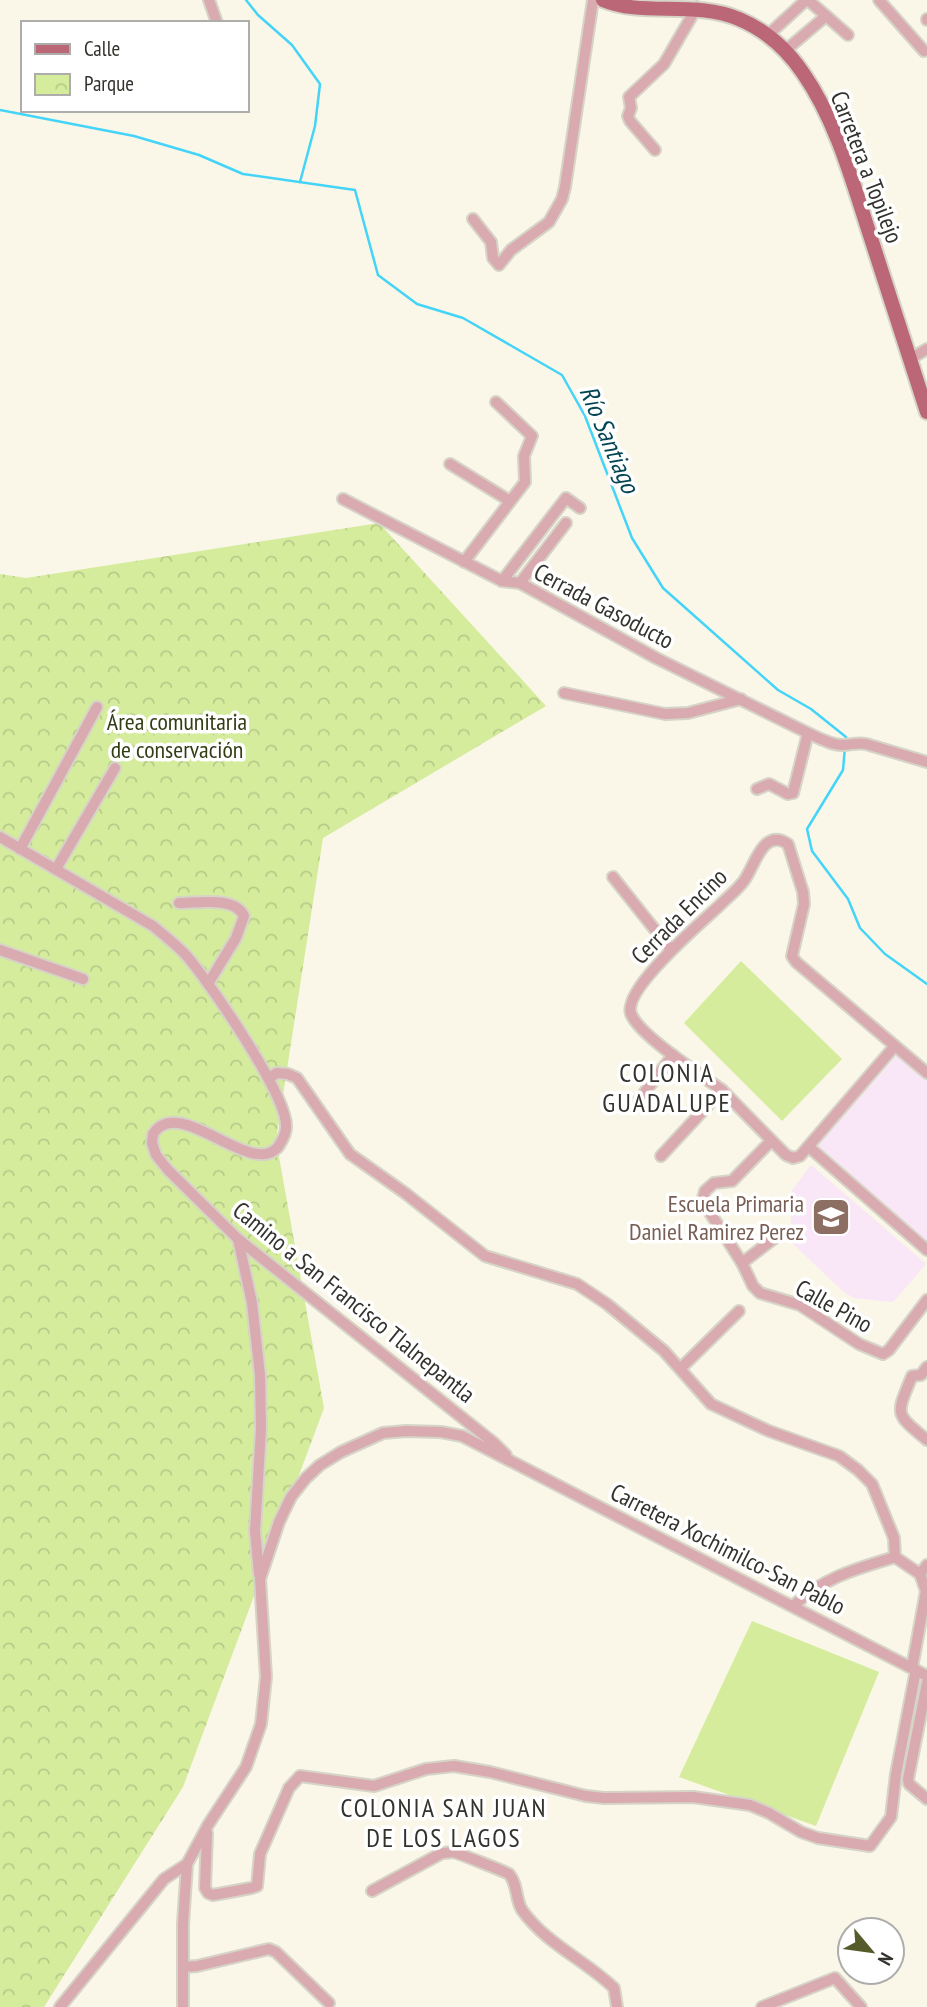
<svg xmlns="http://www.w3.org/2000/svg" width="927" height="2007" viewBox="0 0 927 2007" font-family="'PT Sans Narrow',sans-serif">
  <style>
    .education { fill: #f9e6f6 }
    .park { fill: url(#park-crowns) }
    .pitch { fill: #d5ec9d }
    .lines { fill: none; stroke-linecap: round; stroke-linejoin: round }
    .stream { stroke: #44d4f8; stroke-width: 2.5 }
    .minor-casing { stroke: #d6d4c7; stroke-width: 14 }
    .major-casing { stroke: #d6d4c7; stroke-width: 18 }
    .minor { stroke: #daaab1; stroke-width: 10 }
    .major { stroke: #bb6777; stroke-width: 14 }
    .labels { text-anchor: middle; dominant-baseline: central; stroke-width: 7; stroke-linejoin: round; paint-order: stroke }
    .street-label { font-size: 24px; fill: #33322d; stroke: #fff }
    .park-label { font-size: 24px; fill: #333d14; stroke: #fff }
    .education-label { font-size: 24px; fill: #785e54; stroke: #fff; text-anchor: end }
    .water-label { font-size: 26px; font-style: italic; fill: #044554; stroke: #fff }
    .neighbourhood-label { font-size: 26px; letter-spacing: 2px; fill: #33322d; stroke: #fff }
  </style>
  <defs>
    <pattern id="park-crowns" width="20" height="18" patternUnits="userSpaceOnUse" patternTransform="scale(1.75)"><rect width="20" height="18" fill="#d5ec9d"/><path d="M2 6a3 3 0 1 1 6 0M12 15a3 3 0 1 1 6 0" fill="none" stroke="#b7cb88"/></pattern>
  </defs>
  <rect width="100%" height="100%" fill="#faf7e9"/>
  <g class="education">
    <polygon points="899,1053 927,1077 927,1243 818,1145"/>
    <polygon points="811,1165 926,1264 893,1302 854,1298 845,1293 791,1242 791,1192"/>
  </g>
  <polygon class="park" points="379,523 546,706 323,838 276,1140 324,1408 183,1787 44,2007 0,2007 0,574 26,578"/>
  <g class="pitch">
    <polygon points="741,961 842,1059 782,1121 684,1023"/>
    <polygon points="752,1621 879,1672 816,1826 679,1777"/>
  </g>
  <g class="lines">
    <g class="stream">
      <polyline points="246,0 258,15 292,45 320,84 315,126 300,182"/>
      <polyline points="0,110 134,136 199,155 243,174 355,190 378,275 417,304 463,318 562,375 585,416 632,538 663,588 778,690 811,709 846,737 846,741"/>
      <polyline points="845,747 843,770 807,829 812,851 848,899 860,928 885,954 927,984"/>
    </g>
    <g class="minor-casing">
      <g id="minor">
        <polyline points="209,0 217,23"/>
        <polyline points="808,0 848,35"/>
        <polyline points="879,0 924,51"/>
        <polyline points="927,20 927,19"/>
        <polyline points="768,35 806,0"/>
        <polyline points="786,50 826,16"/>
        <polyline points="655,150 630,121 628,116 631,108 629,97 664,64 697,7"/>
        <polyline points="473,219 491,242 493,258 499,265 511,250 549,222 562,199 565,187 593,0"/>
        <polyline points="910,359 927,349"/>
        <polyline points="450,464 510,501"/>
        <path d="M 343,499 L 502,581 L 520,583 L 656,658 L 808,733 C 819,738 831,745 842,745 C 851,745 857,742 866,744 L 927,762"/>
        <polyline points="464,562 525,482 524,456 532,436 496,402"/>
        <polyline points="502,581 566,498 580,508"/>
        <polyline points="520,583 566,523"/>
        <polyline points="564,693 665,714 688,713 741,699"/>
        <polyline points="757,789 769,784 788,794 793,793 808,733"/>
        <path d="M 0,837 L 153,926 C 164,935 175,944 185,954 C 208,980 288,1096 286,1127 C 286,1134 282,1141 278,1147 C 251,1179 179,1093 153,1134 L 152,1143 L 156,1155 L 168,1170 L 238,1239 L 494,1443 L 506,1455"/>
        <polyline points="20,849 97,707"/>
        <polyline points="56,869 115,768"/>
        <polyline points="613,877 671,950"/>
        <path d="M 179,903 C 198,903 235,896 244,916 L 236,938 L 208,984"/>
        <polyline points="0,950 83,979"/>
        <polyline points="269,1078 277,1073 288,1074 297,1078 350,1154 405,1193 485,1256 577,1284 607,1304 664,1351 711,1404 769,1431 839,1456 858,1470 872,1484 894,1538 895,1557 920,1574"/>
        <path d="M 722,1090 C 701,1075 640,1036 631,1014 C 622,989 702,922 720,905 C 728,897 737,890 743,882 C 755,867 762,827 788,844 L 803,892 L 804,904 L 792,956 L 796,962 L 927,1073"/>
        <polyline points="636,1104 673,1055"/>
        <polyline points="771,1141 732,1181 714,1183 705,1191 703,1198 707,1208 742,1263 753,1286 760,1293 800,1305 859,1344 883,1354 889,1350 927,1300"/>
        <polyline points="809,1147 927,1250"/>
        <polyline points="661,1156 722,1090 786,1155 793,1158 800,1156 894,1047"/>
        <polyline points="238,1239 252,1303 260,1375 261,1429 255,1531 259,1574"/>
        <polyline points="742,1263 781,1233"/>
        <path d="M 927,1367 L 921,1375 L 912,1376 C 896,1415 894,1413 927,1440"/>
        <polyline points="681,1368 739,1311"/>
        <path d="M 793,1606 C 825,1577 855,1569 895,1557"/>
        <polyline points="912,1668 926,1591 920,1574 927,1565"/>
        <polyline points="927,1683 908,1779 909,1784 927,1799"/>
        <polyline points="207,1833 205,1888 208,1893 213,1895 251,1888 257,1886 260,1854 289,1788 300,1776 374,1786 426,1769 454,1766 490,1772 586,1796 604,1798 693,1797 750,1805 769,1813 801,1832 818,1838 870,1846 891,1817 896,1774 916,1670"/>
        <path d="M 372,1891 L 442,1853 C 445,1853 451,1852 453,1852 C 458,1853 506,1872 509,1874 C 518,1884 515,1899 522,1910 C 545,1943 585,1960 614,1988 L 617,2007"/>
        <polyline points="184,1967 197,1966 269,1949 276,1952 329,2003"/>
        <polyline points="60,2007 164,1879 187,1864"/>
        <polyline points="183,2007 183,1924 187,1864 208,1825 246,1767 261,1724 266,1677 260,1579 279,1522 291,1497 306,1478 320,1465 341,1452 383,1433 406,1431 441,1432 462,1436 927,1676"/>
        <polyline points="762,2007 835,1978 861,2007"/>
      </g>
    </g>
    <g class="major-casing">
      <path id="major" d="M 603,0 C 643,17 693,0 739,19 C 765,30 786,48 803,73 C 835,119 851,176 868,229 C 888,290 907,351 927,412"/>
    </g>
    <use href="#minor" class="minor"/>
    <use href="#major" class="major"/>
  </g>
  <defs>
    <g id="school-square" transform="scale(2.0125)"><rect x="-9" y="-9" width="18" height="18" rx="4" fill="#8d6e63" stroke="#fff"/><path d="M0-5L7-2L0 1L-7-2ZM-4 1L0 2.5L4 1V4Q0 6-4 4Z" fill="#fff"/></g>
  </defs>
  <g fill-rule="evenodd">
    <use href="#school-square" x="831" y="1217"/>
  </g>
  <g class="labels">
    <g class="street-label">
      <text transform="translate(867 167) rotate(69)">Carretera a Topilejo</text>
      <text transform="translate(604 606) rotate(28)">Cerrada Gasoducto</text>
      <text transform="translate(679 916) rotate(-45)">Cerrada Encino</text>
      <text transform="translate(354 1302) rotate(39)">Camino a San Francisco Tlalnepantla</text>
      <text transform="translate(834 1306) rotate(29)">Calle Pino</text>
      <text transform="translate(728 1549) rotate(27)">Carretera Xochimilco-San Pablo</text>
    </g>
    <g class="park-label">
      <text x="177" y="721">Área comunitaria<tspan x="177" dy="28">de conservación</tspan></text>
    </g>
    <g class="education-label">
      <text x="804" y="1203">Escuela Primaria<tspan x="804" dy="28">Daniel Ramirez Perez</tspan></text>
    </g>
    <g class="water-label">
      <text transform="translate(610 439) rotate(67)">Río Santiago</text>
    </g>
    <g class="neighbourhood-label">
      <text x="667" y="1072">COLONIA<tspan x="667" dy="30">GUADALUPE</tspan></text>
      <text x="444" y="1807">COLONIA SAN JUAN<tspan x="444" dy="30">DE LOS LAGOS</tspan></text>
    </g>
  </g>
  <rect x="21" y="21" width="228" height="91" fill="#ffffff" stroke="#adadab" stroke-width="2"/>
  <rect x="35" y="44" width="35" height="10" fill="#bb6777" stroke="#adadab" stroke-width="2"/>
  <text x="84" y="56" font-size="21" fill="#33322d">Calle</text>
  <rect x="35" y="74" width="35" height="21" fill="url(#park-crowns)" stroke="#adadab" stroke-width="2"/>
  <text x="84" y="91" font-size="21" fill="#33322d">Parque</text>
  <g transform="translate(871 1951) rotate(119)"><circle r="33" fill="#ffffff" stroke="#adadab" stroke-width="2"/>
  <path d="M0-5L12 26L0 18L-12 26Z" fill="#555b2a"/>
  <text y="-10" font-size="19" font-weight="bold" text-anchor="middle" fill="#33322d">N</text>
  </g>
</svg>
